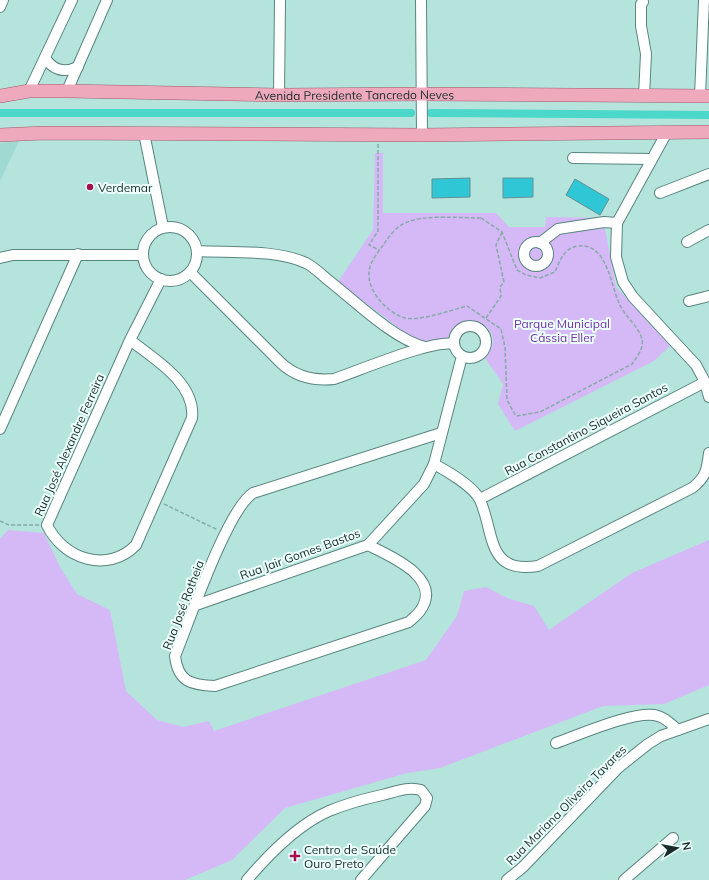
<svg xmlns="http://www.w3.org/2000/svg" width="709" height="880" viewBox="0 0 709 880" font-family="Mulish,sans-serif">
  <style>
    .built { fill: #a0d9d2 }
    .green { fill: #d5b8f6 }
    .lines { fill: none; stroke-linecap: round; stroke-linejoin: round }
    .canal { stroke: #4bd7c9; stroke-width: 8 }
    .building { fill: #2fc6d5; stroke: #628f95 }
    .minor-casing { stroke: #58857f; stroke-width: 12 }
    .major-casing { stroke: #9d5a6c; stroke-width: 14 }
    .path { stroke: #85aba6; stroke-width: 1.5; stroke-dasharray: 4 2; stroke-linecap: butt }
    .minor { stroke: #fff; stroke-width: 10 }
    .major { stroke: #eeaabc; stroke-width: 13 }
    .poi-dot { fill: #a40e4b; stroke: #ecfffc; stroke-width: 1.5 }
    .labels { text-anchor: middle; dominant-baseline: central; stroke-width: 4; stroke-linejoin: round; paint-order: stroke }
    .street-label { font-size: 12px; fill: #1a2c2a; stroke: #ecfffc }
    .poi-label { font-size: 12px; fill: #1a2c2a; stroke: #ecfffc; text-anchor: start }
    .park-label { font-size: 12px; fill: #7130a6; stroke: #ecfffc }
  </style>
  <rect width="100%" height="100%" fill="#b5e4dd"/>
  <polygon class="built" points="19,141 0,181 0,143"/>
  <g class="green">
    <path d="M 375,153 L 383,153 L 383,213 L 496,213 L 509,227 L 545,227 L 546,217 L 603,218 L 616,287 L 670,346 L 654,361 L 515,431 L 498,404 L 503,384 L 485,358 C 491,351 495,344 492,335 C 488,324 474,318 464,323 C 459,326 457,331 454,334 C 444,343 427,344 416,341 L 338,282 L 373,230 Z"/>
    <polygon points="8,530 44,533 60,567 77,594 110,610 126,691 157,720 183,727 209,721 214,731 426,660 457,616 464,591 486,587 507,598 534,606 549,630 632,573 709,540 709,685 664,704 603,706 440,768 407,773 285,808 232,860 185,880 0,880 0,539"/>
  </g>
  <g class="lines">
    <g class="canal">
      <polyline points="0,113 411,113"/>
      <polyline points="431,113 709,115"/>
    </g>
  </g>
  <g class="building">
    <polygon points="470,178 470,197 432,198 432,179"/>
    <polygon points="503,178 533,178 533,197 503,198"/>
    <polygon points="575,179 609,199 600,215 566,195"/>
  </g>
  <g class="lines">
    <g class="minor-casing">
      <g id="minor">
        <polyline points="421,0 422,135"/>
        <polyline points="643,2 641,4 641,26 646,54 644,96"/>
        <polyline points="0,7 3,0"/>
        <path d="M 45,58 C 54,71 64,73 78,67"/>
        <polyline points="29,91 72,0"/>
        <polyline points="67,91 107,0"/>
        <polyline points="279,95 280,0"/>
        <polyline points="700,96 704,0"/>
        <polyline points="667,132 617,223 616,257 623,282 633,297 696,365 705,382 709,397"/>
        <polyline points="144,133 163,227"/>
        <polyline points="573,158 652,159"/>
        <polyline points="660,193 709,174"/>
        <circle cx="170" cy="254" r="27"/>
        <polyline points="687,242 709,230"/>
        <circle cx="536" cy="254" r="12"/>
        <polyline points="540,243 558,229 604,222 617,223"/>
        <path d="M 197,251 C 230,253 276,249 306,263 C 314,267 321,274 328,280 C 354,300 393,339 425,347"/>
        <polyline points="0,258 13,255 143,255"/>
        <path d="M 190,272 L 281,363 C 296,377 314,381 334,379 C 358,371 433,339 454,344"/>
        <polyline points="689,301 709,296"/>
        <circle cx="470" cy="342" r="16"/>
        <path d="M 130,340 C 154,359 196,383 192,418 L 136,545 C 108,574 63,559 47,525 L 130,340 L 161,279"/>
        <polyline points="0,429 78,254"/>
        <path d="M 434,464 C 447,471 474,487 480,500 C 495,534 486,574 538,566 L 692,488 C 706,477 707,470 709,453"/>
        <polyline points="480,499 705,382"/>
        <path d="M 368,545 C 390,556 444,578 420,611 C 417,615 412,619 409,622 L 215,686 C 191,685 178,682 175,656 C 189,622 227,510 253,493 L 441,433"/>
        <polyline points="196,605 368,545 424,484 434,464 462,356"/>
        <path d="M 556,743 C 579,735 637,709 658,716 C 666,718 672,725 678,730"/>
        <path d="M 247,880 C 269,854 297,825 329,811 C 346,804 364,799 382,795 C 395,792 408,786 421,790 L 427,798 L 425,806 L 361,880"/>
        <polyline points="507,880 523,867 618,768 648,744 661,736 709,719"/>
        <polyline points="624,880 673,838"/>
      </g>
    </g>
    <g class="major-casing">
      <g id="major">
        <path id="s1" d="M 0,96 L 29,91 L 67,91 L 279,95 L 423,94 L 709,96"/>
        <polyline points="0,135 44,133 422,135 709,132"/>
      </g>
    </g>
    <g class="path">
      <polyline points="378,144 378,231 369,245 379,250"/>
      <path d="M 481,218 L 502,232 L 517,270 L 526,275 L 540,278 L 555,272 C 560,260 564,248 578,246 C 607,243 610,283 619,303 C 624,316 638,325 642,339 C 644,348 637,357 632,364 L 540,412 L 516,416 L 507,400 L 505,347 L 501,329 L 467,306 C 451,310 416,323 402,317 C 384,310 364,287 370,267 C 372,259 379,251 384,244 C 389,236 396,227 405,223 C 425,214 458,218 481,218 Z"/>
      <polyline points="486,318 501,296 500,287 504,282 496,245 502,232"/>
      <polyline points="164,504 218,530"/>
      <polyline points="0,521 9,525 39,525"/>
    </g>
    <use href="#minor" class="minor"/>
    <use href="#major" class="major"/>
  </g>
  <g class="poi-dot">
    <circle cx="90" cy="187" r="4"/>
    <path d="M293 850h4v4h4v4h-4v4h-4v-4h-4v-4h4z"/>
  </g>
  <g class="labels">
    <g class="street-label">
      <text stroke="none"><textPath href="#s1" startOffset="355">Avenida Presidente Tancredo Neves</textPath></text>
      <text transform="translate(586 429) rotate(-28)">Rua Constantino Siqueira Santos</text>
      <text transform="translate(69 445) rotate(-66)">Rua José Alexandre Ferreira</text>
      <text transform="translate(300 554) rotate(-20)">Rua Jair Gomes Bastos</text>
      <text transform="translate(183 605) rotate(-69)">Rua José Rotheia</text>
      <text transform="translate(566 805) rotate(-45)">Rua Mariana Oliveira Tavares</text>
    </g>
    <g class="poi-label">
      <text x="98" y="187">Verdemar</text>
      <text x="304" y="849">Centro de Saúde<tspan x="304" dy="14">Ouro Preto</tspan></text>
    </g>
    <g class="park-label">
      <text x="562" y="323">Parque Municipal<tspan x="562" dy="14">Cássia Eller</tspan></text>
    </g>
  </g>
  <g transform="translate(677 848) rotate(79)" stroke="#ecfffc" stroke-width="3" paint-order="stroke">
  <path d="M0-3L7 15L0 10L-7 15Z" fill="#1a2c2a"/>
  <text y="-6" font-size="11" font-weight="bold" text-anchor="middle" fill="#1a2c2a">N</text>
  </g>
</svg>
